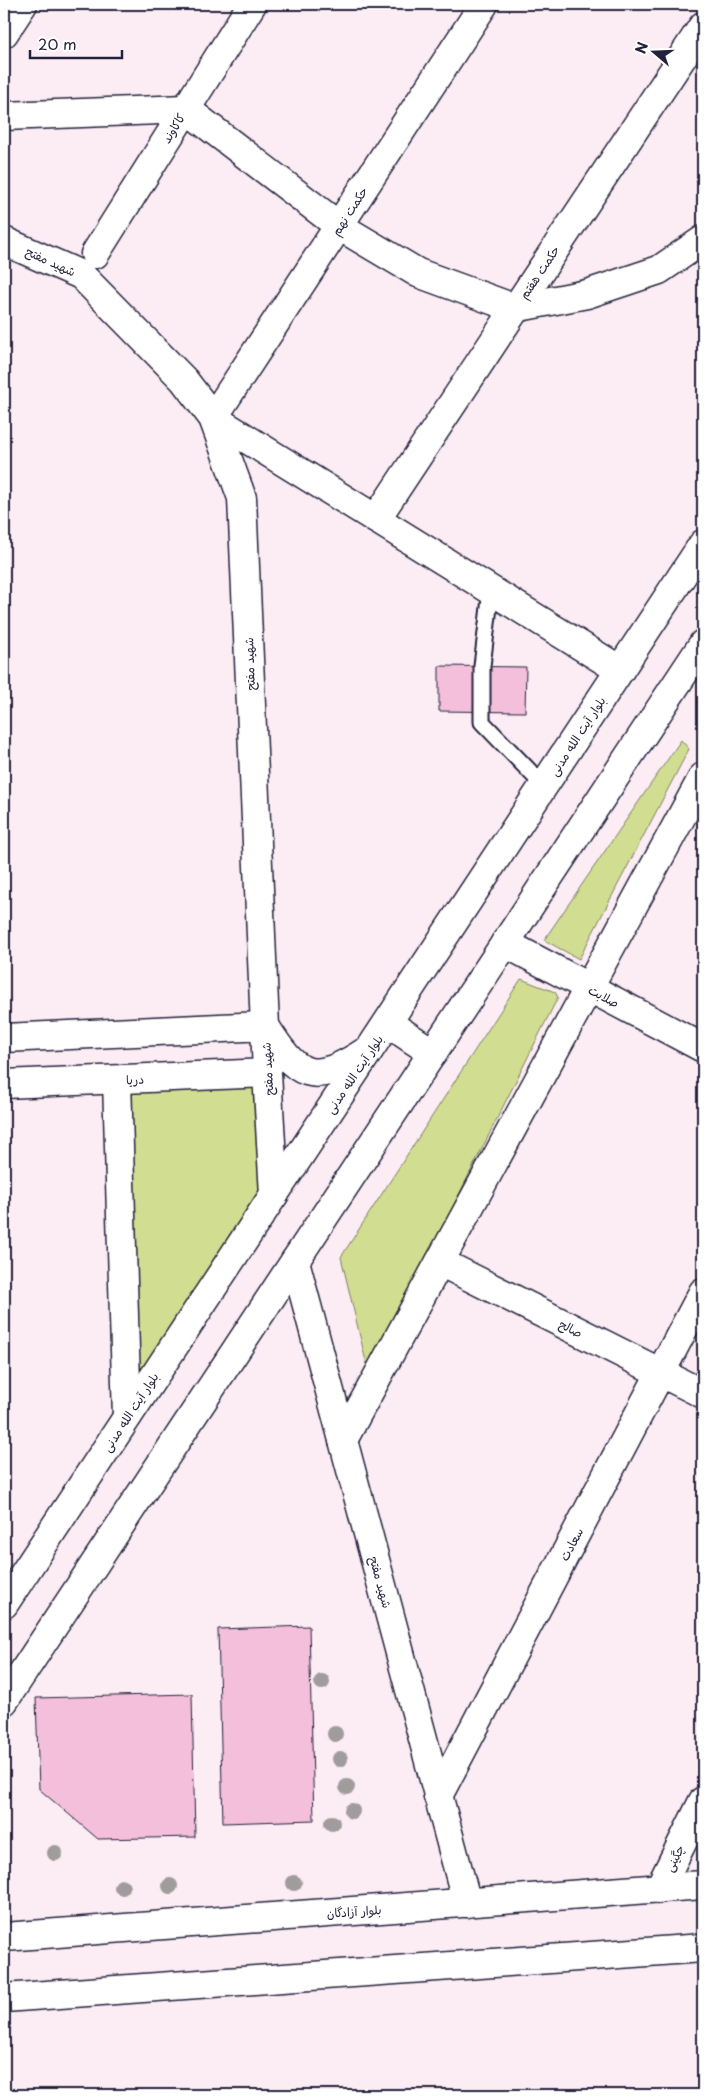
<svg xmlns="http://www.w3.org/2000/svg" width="707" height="2099" viewBox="0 0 707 2099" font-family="'Playpen Sans','Playpen Sans Arabic',sans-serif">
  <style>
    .green { fill: #d1dd90; stroke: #7a8066 }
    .building { fill: #f4bfda; stroke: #22223b }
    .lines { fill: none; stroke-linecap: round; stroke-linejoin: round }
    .service-casing { stroke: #22223b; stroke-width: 19 }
    .minor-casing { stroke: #22223b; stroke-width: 31 }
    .tertiary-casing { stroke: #22223b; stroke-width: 31 }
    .secondary-casing { stroke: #22223b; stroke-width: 31 }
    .service { stroke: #fff; stroke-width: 15 }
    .minor { stroke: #fff; stroke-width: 28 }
    .tertiary { stroke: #fff; stroke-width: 28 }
    .secondary { stroke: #fff; stroke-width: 28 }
    .tree { fill: #a19c9c }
    .labels { text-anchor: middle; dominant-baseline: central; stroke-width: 4; stroke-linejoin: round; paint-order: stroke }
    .street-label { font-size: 12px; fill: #22223b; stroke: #fff }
  </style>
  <rect width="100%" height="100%" fill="#fcecf4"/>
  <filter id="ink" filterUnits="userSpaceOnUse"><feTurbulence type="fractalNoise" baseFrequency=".02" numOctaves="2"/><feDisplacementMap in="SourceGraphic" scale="10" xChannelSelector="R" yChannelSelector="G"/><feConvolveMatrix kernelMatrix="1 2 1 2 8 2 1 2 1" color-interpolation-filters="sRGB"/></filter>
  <g filter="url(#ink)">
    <g class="green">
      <polygon points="681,740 689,749 579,959 544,940"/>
      <polygon points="521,979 555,992 558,997 369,1374 341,1257"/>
      <polygon points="267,1073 274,1195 127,1417 117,1080"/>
    </g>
    <g class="building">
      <polygon points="439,666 526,667 525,712 439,711"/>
      <polygon points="309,1626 314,1820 223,1823 218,1629"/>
      <polygon points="192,1694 195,1837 98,1839 39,1789 36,1698"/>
    </g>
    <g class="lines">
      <g class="service-casing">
        <polyline id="service" points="491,590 482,666 482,722 544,786"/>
      </g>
      <g class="minor-casing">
        <g id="minor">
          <polyline points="484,4 213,418 620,670"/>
          <polyline points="4,33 23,4"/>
          <polyline points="4,116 186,109 339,226 418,273 514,308 587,294 659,270 703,240"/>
          <polyline points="95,254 252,4"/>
          <polyline points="376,519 703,26"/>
          <polyline points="505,943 703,1048"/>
          <polyline points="117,1080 127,1417"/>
          <polyline points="440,1262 703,1394"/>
          <polyline points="343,1440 703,777"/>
          <polyline points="438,1796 703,1292"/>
          <polyline points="659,1889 703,1801"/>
        </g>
      </g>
      <g class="tertiary-casing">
        <g id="tertiary">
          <polyline points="4,241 81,275 184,380 213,418 242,498 267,1073 274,1195"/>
          <polyline points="388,1023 433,1053"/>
          <path d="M 4,1038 L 265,1026 C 297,1077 312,1087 365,1052"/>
          <polyline points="4,1084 267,1073"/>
          <polyline points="295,1261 467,1903"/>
          <polyline points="4,1604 703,544"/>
          <polyline points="4,1701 703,644"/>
        </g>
      </g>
      <g class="secondary-casing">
        <g id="secondary">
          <polyline points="4,1937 703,1885"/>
          <polyline points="4,1998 703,1948"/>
        </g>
      </g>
      <use href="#service" class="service"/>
      <use href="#minor" class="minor"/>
      <use href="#tertiary" class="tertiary"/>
      <use href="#secondary" class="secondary"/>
    </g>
    <g class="tree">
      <circle cx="322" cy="1682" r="8"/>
      <circle cx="335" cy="1734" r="8"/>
      <circle cx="340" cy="1759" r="8"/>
      <circle cx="347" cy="1787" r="8"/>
      <circle cx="352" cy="1811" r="8"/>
      <circle cx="332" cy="1823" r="8"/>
      <circle cx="55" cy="1853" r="8"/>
      <circle cx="294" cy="1883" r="8"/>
      <circle cx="170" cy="1886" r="8"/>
      <circle cx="122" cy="1887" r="8"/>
    </g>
  </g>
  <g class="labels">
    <g class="street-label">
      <text transform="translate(173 128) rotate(-58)">کاکاوند</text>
      <text transform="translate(349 211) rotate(-57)">حکمت نهم</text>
      <text transform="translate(51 261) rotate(25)">شهید مفتح</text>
      <text transform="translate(539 272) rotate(-56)">حکمت هفتم</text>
      <text transform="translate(249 664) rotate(-92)">شهید مفتح</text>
      <text transform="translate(577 736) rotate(-57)">بلوار آیت الله مدنی</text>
      <text transform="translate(604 996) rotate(28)">صلابت</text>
      <text transform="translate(267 1069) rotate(-93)">شهید مفتح</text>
      <text transform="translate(354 1074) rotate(-56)">بلوار آیت الله مدنی</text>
      <text transform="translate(135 1079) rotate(-3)">دریا</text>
      <text transform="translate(571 1328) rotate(27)">صالح</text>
      <text transform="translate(130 1412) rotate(-57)">بلوار آیت الله مدنی</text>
      <text transform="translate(571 1544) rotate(-62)">سعادت</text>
      <text transform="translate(381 1582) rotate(75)">شهید مفتح</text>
      <text transform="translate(674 1858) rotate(-63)">چگینی</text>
      <text transform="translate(354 1911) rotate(-4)">بلوار آزادگان</text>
    </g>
  </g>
  <rect width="707" height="2099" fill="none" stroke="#fff" stroke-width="20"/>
  <rect x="10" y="10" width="687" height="2079" fill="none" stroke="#22223b" stroke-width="2" filter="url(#ink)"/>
  <g transform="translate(654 52) rotate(289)" stroke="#ffffff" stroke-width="4" paint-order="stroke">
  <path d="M0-4L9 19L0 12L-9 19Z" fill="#22223b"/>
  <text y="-8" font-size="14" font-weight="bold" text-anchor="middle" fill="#22223b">N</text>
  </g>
  <path d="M30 50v8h92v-8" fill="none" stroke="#22223b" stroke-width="2.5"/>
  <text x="38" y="50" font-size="15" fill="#22223b" stroke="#ffffff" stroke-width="4" paint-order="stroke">20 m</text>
</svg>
